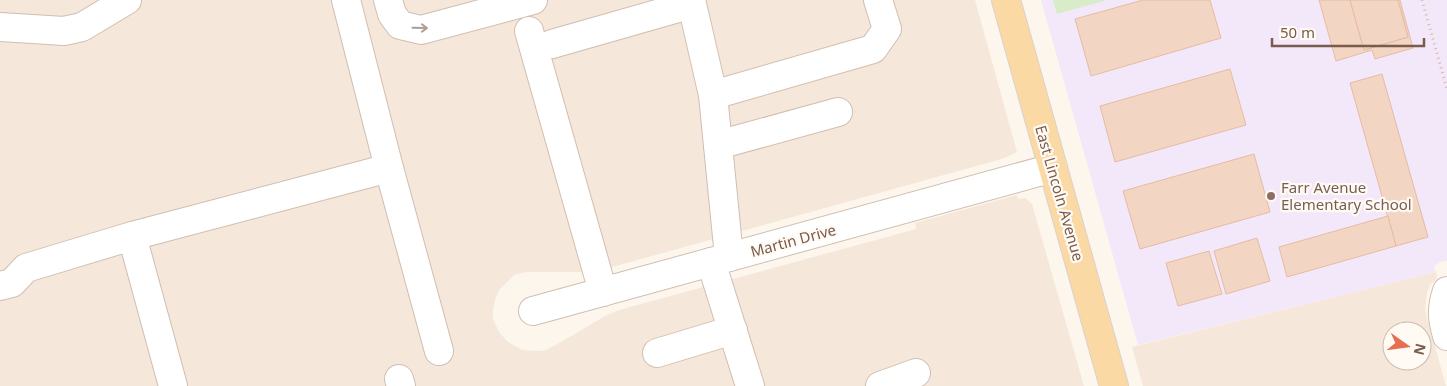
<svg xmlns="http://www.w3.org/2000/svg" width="1447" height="386" viewBox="0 0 1447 386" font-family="'Noto Sans',sans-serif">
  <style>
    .residential { fill: #f5e8da; fill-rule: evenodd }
    .education { fill: #f3e8fa }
    .green { fill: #d8ecc9 }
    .building { fill: #f3d5c3; stroke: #e6bba3 }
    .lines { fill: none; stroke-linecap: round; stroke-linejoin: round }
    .minor-casing { stroke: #d1beb0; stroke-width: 30 }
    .major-casing { stroke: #dad1cd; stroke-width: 30 }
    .path { stroke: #d9b8a5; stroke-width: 3; stroke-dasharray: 1 4; stroke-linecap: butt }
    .minor { stroke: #fff; stroke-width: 28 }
    .major { stroke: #fbd9a5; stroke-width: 28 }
    .oneway { stroke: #af9d94 }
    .education-dot { fill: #8d6e63; stroke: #fffaf3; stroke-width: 2 }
    .labels { text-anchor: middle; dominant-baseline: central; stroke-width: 4.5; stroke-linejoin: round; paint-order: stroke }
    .education-label { font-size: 15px; fill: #785e54; stroke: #fffaf3; text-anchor: start }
    .street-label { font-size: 15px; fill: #7a5c4d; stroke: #fffaf3 }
  </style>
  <rect width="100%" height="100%" fill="#fdf6ec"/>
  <g class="residential">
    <polygon points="0,0 975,0 1017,152 1004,158 991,162 605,269 582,272 526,272 514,275 499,290 495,300 493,311 493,319 499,332 508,342 522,350 542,351 548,349 561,342 605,316 619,310 916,229 915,223 1017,195 1018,199 1025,198 1032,204 1084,386 0,386"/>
    <path d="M 1436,272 L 1437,278 L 1430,285 L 1427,293 L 1425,310 L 1446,386 L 1143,386 L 1132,347 ZM 1392,331 L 1422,331 L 1422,361 L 1392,361 Z"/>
  </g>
  <polygon class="education" points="1041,0 1447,0 1447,261 1440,262 1434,267 1436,272 1138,345"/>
  <polygon class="green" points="1053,0 1104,0 1104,1 1057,14"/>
  <g class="building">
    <polygon points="1143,0 1210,0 1221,38 1091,76 1075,19"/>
    <polygon points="1319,0 1350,0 1364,50 1408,37 1398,0 1400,0 1413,48 1375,59 1372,50 1336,61"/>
    <polygon points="1350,0 1398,0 1408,37 1364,50"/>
    <polygon points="1230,69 1246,125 1115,162 1100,106"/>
    <polygon points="1382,74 1428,237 1396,246 1350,83"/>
    <polygon points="1254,154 1270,212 1140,249 1123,191"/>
    <polygon points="1388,216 1396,246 1287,277 1279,247"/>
    <polygon points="1257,238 1270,281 1226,294 1214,251"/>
    <polygon points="1209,251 1222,294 1178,306 1166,263"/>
  </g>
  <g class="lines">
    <g class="minor-casing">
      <g id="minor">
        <polyline points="346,0 389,168 439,351"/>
        <polyline points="388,0 392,14 400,25 421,30 533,0"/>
        <polyline points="0,27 64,31 82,27 127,0"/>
        <polyline points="529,31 603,292"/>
        <polyline points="552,44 692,4 713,95 873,49 887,29 878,0"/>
        <polyline points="713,95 729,257"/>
        <polyline points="718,145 838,112"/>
        <polyline points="132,236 173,386"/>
        <polyline points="711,262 750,386"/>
        <polyline points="0,286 12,283 26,268 132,236 389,168"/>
        <path d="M 1447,291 C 1441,309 1442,318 1447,336"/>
        <polyline points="533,311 1053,168"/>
        <polyline points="657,353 733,330"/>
        <polyline points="399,379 401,386"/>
        <polyline points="880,386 916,373"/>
      </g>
    </g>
    <g class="major-casing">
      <polyline id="major" points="1006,0 1114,386"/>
    </g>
    <polyline class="path" points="1422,0 1447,89"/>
    <use href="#minor" class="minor"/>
    <use href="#major" class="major"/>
  </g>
  <defs><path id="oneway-shaft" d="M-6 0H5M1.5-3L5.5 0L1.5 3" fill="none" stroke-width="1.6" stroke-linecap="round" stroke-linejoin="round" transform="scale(1.25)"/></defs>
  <use class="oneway" href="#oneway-shaft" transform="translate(420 28) rotate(1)"/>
  <circle class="education-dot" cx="1271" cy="196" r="5"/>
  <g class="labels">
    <g class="education-label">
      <text x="1281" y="187">Farr Avenue<tspan x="1281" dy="17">Elementary School</tspan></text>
    </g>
    <g class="street-label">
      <text transform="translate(1060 193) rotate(74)">East Lincoln Avenue</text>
      <text transform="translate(793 240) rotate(-15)">Martin Drive</text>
    </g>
  </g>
  <g transform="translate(1407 346) rotate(104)"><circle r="24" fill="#fffaf3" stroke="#cabbb1"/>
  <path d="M0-4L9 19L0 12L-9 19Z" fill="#e76f51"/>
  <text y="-8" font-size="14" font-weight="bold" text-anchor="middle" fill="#7a5c4d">N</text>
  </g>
  <path d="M1272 38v8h152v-8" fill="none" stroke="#7a5c4d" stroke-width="2.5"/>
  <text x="1280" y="38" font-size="15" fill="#7a5c4d" stroke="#fffaf3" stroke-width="4" paint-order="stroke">50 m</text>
</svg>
